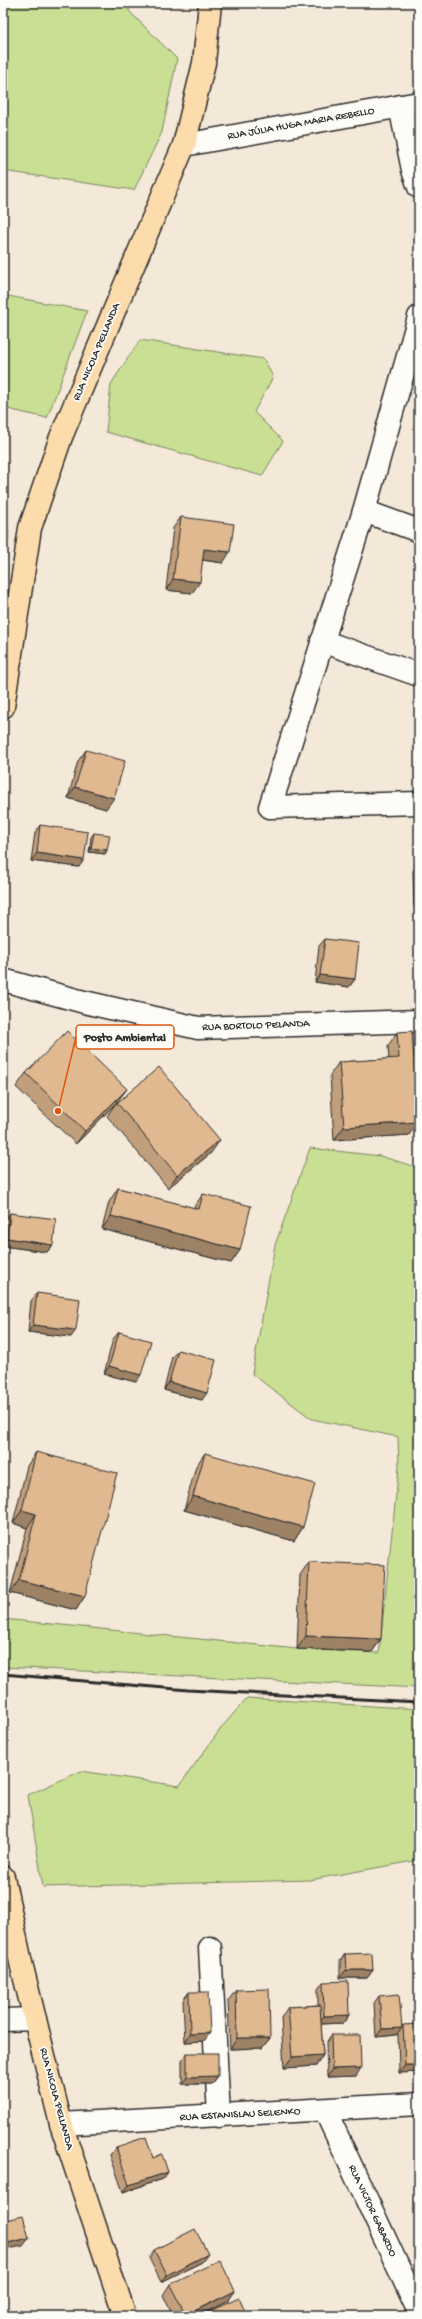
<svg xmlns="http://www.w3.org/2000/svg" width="422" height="2319" viewBox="0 0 422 2319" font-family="'Gochi Hand',sans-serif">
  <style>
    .green { fill: #c9df94; stroke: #7a8560 }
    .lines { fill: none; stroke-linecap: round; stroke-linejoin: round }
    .minor-casing { stroke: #2b2b2b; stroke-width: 25 }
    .major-casing { stroke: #2b2b2b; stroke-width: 25 }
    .minor { stroke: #fdfcf7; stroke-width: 22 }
    .major { stroke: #fcdcac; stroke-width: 22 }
    .rail { stroke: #2b2b2b; stroke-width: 3 }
    .wall { fill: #c19f7d; stroke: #2b2b2b }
    .shaded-wall { fill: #9d8266; stroke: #2b2b2b }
    .building { fill: #e0b991; stroke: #2b2b2b }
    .labels { text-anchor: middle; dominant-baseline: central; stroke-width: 3.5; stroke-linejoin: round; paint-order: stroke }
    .street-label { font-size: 11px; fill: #2b2b2b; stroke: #fdfcf7 }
    .leader { fill: none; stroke: #df570e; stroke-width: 1.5 }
    .callout-dot { fill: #df570e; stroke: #fdfcf7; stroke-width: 1.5 }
    .callout { fill: #fdfcf7; stroke: #df570e; stroke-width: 1.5 }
    .callout-label { font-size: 12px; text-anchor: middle; font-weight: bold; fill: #2b2b2b }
  </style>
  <rect width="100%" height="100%" fill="#f4e8d8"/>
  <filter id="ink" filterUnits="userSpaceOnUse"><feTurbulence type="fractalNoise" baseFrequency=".025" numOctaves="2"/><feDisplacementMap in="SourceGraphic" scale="8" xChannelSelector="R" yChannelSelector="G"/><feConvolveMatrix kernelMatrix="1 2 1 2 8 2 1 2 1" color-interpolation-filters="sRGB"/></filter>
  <g filter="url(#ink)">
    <g class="green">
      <polygon points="3,3 130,3 129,11 177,59 162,132 134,190 3,171"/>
      <polygon points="3,295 87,311 47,418 3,408"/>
      <polygon points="140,340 264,359 273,377 254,412 283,441 262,476 106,432 111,384"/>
      <polygon points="9,530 3,580 3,531"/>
      <polygon points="310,1148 380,1156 419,1168 419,1688 3,1667 3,1619 297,1649 379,1653 399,1467 398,1437 312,1419 252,1374 275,1245"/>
      <polygon points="247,1698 419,1709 419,1860 310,1880 43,1887 28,1795 81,1771 179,1786 222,1727"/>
    </g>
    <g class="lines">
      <g class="minor-casing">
        <g id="minor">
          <polyline points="400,106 413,170 419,187"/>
          <polyline points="184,145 419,103"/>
          <polyline points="419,317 364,511 270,807 419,803"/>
          <polyline points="364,511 419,531"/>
          <polyline points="322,641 419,675"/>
          <polyline points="3,980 84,1002 198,1028 419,1021"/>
          <polyline points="210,1948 219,2116"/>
          <polyline points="3,2020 35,2019"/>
          <polyline points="325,2110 419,2312"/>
          <polyline points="61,2124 419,2104"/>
        </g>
      </g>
      <g class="major-casing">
        <g id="major">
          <polyline points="3,707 30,528 61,437 184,145 204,63 210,3"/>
          <polyline points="3,1877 21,1963 61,2124 125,2316"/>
        </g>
      </g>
      <use href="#minor" class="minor"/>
      <use href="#major" class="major"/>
      <polyline class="rail" points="3,1674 188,1690 419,1702"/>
    </g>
    <g class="wall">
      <polygon points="181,517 223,563 202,560 192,593 166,590 173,528"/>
      <polygon points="86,750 106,809 68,798 78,761"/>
      <polygon points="40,825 79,867 31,861 35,833"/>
      <polygon points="94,833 107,850 105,854 89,852 91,837"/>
      <polygon points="419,863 419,906 414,906 413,871"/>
      <polygon points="325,939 355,979 349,987 315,982 319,946"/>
      <polygon points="397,1032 409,1135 334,1140 330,1075 339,1062 389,1059 388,1046"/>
      <polygon points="26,1073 118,1102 211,1153 168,1188 107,1116 116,1103 76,1144 16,1087"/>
      <polygon points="118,1188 193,1208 203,1194 240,1250 231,1263 102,1229 109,1202"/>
      <polygon points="10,1213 53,1245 47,1252 3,1246 3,1235 5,1220"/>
      <polygon points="37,1293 71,1337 28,1332 31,1301"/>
      <polygon points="119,1332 136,1382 104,1374 113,1339"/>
      <polygon points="178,1350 202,1400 164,1390 172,1357"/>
      <polygon points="36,1452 85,1596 76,1610 10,1593 27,1528 13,1523 27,1466"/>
      <polygon points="205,1453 303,1527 294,1541 184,1510 196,1466"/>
      <polygon points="309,1562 381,1639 372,1652 297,1649 300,1575"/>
      <polygon points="345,1954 373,1970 367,1978 340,1978 340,1961"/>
      <polygon points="323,1982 349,2015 343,2023 321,2024 323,2055 316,2066 284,2068 281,2018 288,2007 318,2005 318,1989"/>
      <polygon points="236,1990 270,2038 262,2048 230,2049 228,2001"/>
      <polygon points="189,1992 204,2041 185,2042 183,2000"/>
      <polygon points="379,1996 402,2026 403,2025 419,2072 399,2073 398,2034 396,2035 376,2037 374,2003"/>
      <polygon points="331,2035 356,2076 327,2077 326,2043"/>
      <polygon points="187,2053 218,2076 212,2084 182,2084 182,2060"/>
      <polygon points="116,2147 153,2158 168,2172 163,2179 123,2192 110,2155"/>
      <polygon points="154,2250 202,2262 161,2282 149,2258"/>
      <polygon points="170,2284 235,2291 228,2301 198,2316 173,2316 163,2295"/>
    </g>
    <g class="shaded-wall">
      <polygon points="204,549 230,552 223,563 196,559"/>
      <polygon points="173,579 200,582 192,593 166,590"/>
      <polygon points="75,787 114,798 106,809 68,798"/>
      <polygon points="91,848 107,850 105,854 89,852"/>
      <polygon points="37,853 84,860 79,867 31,861"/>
      <polygon points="419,900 419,906 414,906"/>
      <polygon points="320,975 355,979 349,987 315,982"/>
      <polygon points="127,1089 117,1102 76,1144 85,1131"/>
      <polygon points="418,1122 409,1135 334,1140 344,1127"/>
      <polygon points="220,1140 211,1153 168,1188 177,1175"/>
      <polygon points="111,1216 240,1250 231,1263 102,1229"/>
      <polygon points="7,1238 53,1245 47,1252 3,1246 3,1244"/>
      <polygon points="33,1325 76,1330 71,1337 28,1332"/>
      <polygon points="109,1366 141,1375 136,1382 104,1374"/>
      <polygon points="169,1382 207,1393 202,1400 164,1390"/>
      <polygon points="193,1496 303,1527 294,1541 184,1510"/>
      <polygon points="22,1510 36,1514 27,1528 13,1523"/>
      <polygon points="19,1580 85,1596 76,1610 10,1593"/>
      <polygon points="306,1636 381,1639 372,1652 297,1649"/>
      <polygon points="346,1970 373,1970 367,1978 340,1978"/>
      <polygon points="349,2015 343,2023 319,2024 324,2016"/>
      <polygon points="402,2028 396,2035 376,2037 382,2029"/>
      <polygon points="210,2033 204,2041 185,2042 190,2034"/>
      <polygon points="237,2038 270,2038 262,2048 230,2049"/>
      <polygon points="323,2055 316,2066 284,2068 292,2057"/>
      <polygon points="405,2065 419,2065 419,2072 399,2073"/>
      <polygon points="361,2068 356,2076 327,2077 332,2069"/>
      <polygon points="218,2076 212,2084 182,2084 187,2077"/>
      <polygon points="168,2172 163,2179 123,2192 129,2185"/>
      <polygon points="29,2238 23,2246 3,2250 3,2244"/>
      <polygon points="208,2254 202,2262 161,2282 167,2275"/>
      <polygon points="235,2291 228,2301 198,2316 185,2316"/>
    </g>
    <g class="building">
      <polygon points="181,517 234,524 230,552 204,549 200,582 173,579"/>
      <polygon points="86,750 125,761 114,798 75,787"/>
      <polygon points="40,825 88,832 84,860 37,853"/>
      <polygon points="94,833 110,835 107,850 91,848"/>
      <polygon points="325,939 359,943 355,979 320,975"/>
      <polygon points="67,1031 127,1089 85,1131 26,1073"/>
      <polygon points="412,1031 418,1122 344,1127 339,1062 399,1058 397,1032"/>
      <polygon points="159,1067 220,1140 177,1175 117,1103"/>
      <polygon points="118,1188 199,1209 203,1194 251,1206 240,1250 111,1216"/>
      <polygon points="10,1213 56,1219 53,1245 7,1238"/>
      <polygon points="37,1293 80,1299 76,1330 33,1325"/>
      <polygon points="119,1332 151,1341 141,1375 109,1366"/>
      <polygon points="178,1350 216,1360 207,1393 169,1382"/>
      <polygon points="36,1452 117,1473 85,1596 19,1580 36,1514 22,1510"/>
      <polygon points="205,1453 315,1484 303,1527 193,1496"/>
      <polygon points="309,1562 385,1565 381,1639 306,1636"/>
      <polygon points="372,1953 373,1970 346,1970 345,1954"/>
      <polygon points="348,1981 349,2015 324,2016 323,1982"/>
      <polygon points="269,1989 270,2038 237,2038 236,1990"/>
      <polygon points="189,1992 208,1992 210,2033 190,2034"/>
      <polygon points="399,1994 402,2028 382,2029 379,1996"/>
      <polygon points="320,2005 323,2055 292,2057 288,2007"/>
      <polygon points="419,2024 419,2065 405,2065 403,2025"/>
      <polygon points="331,2035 360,2035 361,2068 332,2069"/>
      <polygon points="187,2053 218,2053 218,2076 187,2077"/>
      <polygon points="146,2137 153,2158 162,2154 168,2172 129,2185 116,2147"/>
      <polygon points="23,2216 29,2238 3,2244 3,2221"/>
      <polygon points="195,2229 208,2254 167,2275 154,2250"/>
      <polygon points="220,2260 235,2291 186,2315 170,2284"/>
      <polygon points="239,2298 247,2316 199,2316"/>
    </g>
  </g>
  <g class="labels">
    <g class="street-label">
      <text transform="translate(301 124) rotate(-10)">RUA JÚLIA HUGA MARIA REBELLO</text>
      <text transform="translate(97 352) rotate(-67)">RUA NICOLA PELLANDA</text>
      <text transform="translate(256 1026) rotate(-2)">RUA BORTOLO PELANDA</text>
      <text transform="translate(56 2099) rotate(75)">RUA NICOLA PELLANDA</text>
      <text transform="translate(240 2115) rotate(-3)">RUA ESTANISLAU SELENKO</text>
      <text transform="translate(372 2211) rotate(65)">RUA VICTOR GABARDO</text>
    </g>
  </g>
  <path class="leader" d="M58 1111L76 1037"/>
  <circle class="callout-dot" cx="58" cy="1111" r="4"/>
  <rect class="callout" x="76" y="1025" width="98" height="24" rx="4"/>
  <g class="callout-label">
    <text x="125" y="1041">Posto Ambiental</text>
  </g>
  <rect width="422" height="2319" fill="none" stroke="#fdfcf7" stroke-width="16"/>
  <rect x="8" y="8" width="406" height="2303" fill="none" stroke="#2b2b2b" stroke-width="1.5" filter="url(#ink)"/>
</svg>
